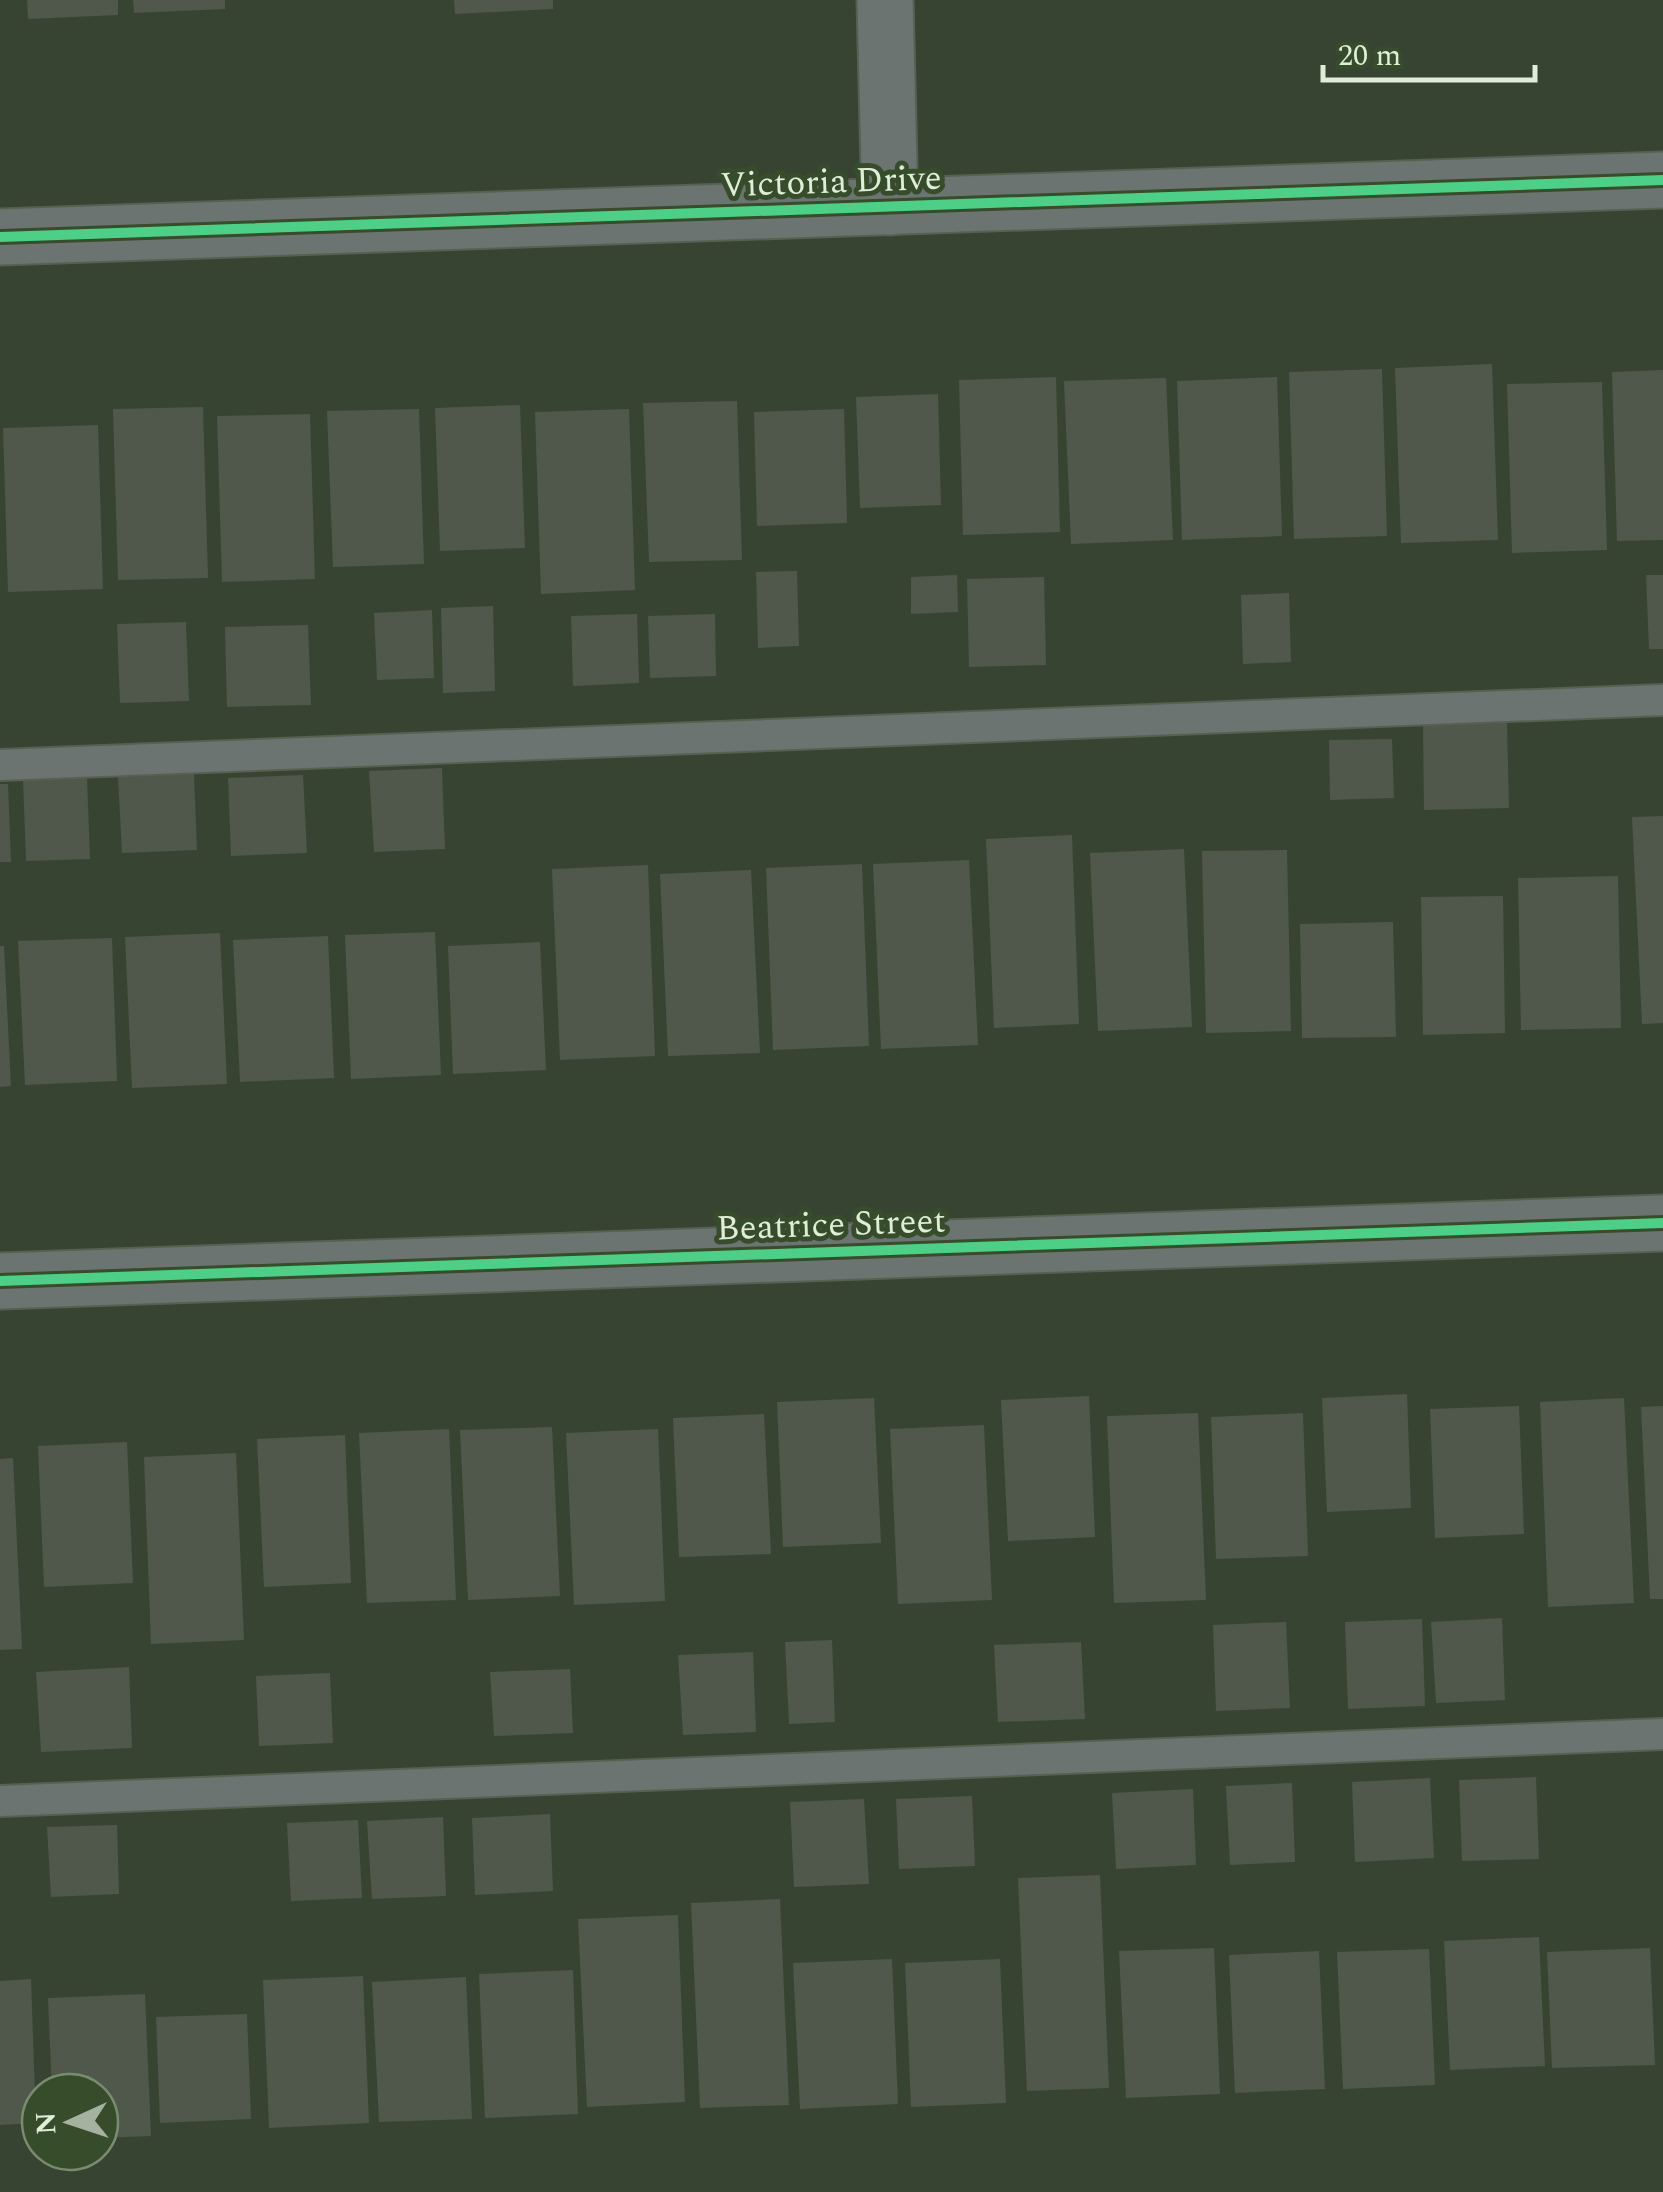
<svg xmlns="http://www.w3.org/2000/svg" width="1663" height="2192" viewBox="0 0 1663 2192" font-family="Spectral,serif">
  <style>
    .building { fill: #4f584a }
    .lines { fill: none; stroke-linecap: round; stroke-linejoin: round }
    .service-casing { stroke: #576152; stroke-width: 34 }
    .minor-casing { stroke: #576152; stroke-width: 59 }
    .tertiary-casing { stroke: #576152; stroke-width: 59 }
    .service { stroke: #6c7472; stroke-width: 30 }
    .minor { stroke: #6c7472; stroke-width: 55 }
    .tertiary { stroke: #6c7472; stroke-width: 55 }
    .cycleway-casing { stroke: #364c2a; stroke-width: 16 }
    .cycleway { stroke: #4dcf88; stroke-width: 10 }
    .labels { text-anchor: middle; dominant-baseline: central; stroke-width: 10; stroke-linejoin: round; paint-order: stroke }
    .street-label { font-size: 35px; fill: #e0edd9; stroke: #364c2a }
  </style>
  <rect width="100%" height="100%" fill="#384432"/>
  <g class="building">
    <polygon points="27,0 118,0 118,15 28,19"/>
    <polygon points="133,0 225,0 225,9 134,13"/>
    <polygon points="454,0 553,0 553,9 455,14"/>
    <polygon points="1492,364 1498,540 1401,543 1395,368"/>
    <polygon points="1382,369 1387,536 1294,539 1289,372"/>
    <polygon points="1663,370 1663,540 1617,541 1612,372"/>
    <polygon points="1056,377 1060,532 963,535 959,380"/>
    <polygon points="1277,377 1282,536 1182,540 1177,381"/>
    <polygon points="1166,378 1173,540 1071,544 1064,381"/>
    <polygon points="1602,382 1607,550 1512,553 1507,384"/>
    <polygon points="938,394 941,505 860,508 856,397"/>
    <polygon points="737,401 742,560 649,562 643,403"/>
    <polygon points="520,405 525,548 440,551 435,408"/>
    <polygon points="203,407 208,578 118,580 113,409"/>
    <polygon points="419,409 424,564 333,567 327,411"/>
    <polygon points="629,409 635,590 541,594 535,412"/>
    <polygon points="844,409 847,523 757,526 754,412"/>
    <polygon points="310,414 315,579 222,582 217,416"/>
    <polygon points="98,425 103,589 8,592 3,428"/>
    <polygon points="797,571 799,646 758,648 756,572"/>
    <polygon points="957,575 958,612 911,614 911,577"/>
    <polygon points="1646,575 1663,575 1663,649 1649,649"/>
    <polygon points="1044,577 1046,665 969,667 967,579"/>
    <polygon points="1289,593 1291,662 1243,664 1241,595"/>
    <polygon points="493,606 495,691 443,693 441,608"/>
    <polygon points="432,610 434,678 377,680 374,613"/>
    <polygon points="637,614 639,683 573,686 571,616"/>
    <polygon points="715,614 716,676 650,678 648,616"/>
    <polygon points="186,622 189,701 120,703 117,624"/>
    <polygon points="308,625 311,705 227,707 225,627"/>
    <polygon points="1507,723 1509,808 1424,810 1423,724"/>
    <polygon points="1392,739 1394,798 1330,800 1329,740"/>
    <polygon points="442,768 445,849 374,852 369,771"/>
    <polygon points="194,774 197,850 122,853 118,777"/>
    <polygon points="303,775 307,853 231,856 228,778"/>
    <polygon points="87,778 90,859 26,861 23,780"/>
    <polygon points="0,784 8,784 11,862 0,862"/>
    <polygon points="1663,816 1663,1023 1642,1024 1632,817"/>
    <polygon points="1072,835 1079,1024 994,1028 986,839"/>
    <polygon points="1184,849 1192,1027 1098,1031 1090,853"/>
    <polygon points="1287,850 1291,1031 1206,1033 1202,851"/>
    <polygon points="969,860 978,1045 881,1049 873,864"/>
    <polygon points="862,864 869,1046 773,1050 766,868"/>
    <polygon points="648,865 655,1056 560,1060 552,869"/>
    <polygon points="751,870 760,1053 668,1056 660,874"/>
    <polygon points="1618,876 1621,1028 1521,1030 1518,878"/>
    <polygon points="1503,896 1505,1033 1423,1035 1421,897"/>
    <polygon points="1393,922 1396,1037 1302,1038 1300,924"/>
    <polygon points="435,932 441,1075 351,1079 345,935"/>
    <polygon points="220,933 227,1084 132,1088 125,937"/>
    <polygon points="328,936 334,1078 240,1082 233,940"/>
    <polygon points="112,938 117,1081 25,1085 18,941"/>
    <polygon points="540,942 546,1070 453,1074 448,946"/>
    <polygon points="0,946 4,946 11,1086 0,1087"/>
    <polygon points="1407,1394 1411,1508 1327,1512 1322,1398"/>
    <polygon points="1089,1396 1095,1537 1008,1541 1001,1400"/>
    <polygon points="874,1398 881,1543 783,1547 777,1402"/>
    <polygon points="1624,1398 1634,1603 1548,1607 1540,1402"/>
    <polygon points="1519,1406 1524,1534 1435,1538 1430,1409"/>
    <polygon points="1663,1406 1663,1599 1650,1599 1641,1407"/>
    <polygon points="1198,1413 1206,1600 1114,1603 1107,1416"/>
    <polygon points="1303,1413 1308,1556 1216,1559 1211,1417"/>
    <polygon points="764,1414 771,1554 679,1557 673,1418"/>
    <polygon points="984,1425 992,1600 898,1604 890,1429"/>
    <polygon points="552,1427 560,1596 468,1600 460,1430"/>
    <polygon points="449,1429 456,1600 367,1603 359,1433"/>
    <polygon points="658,1429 665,1601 574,1605 566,1433"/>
    <polygon points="345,1435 351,1583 264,1587 257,1439"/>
    <polygon points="127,1442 133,1583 44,1587 38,1446"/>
    <polygon points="236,1453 244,1640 151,1644 144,1457"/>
    <polygon points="13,1458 22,1649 0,1650 0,1459"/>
    <polygon points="1502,1618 1505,1700 1436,1703 1431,1622"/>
    <polygon points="1422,1619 1425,1706 1348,1709 1345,1622"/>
    <polygon points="1286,1622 1290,1708 1216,1711 1213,1625"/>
    <polygon points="832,1640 835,1722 789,1724 785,1642"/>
    <polygon points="1081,1642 1085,1719 998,1722 994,1645"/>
    <polygon points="753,1652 756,1732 683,1735 678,1655"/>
    <polygon points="129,1667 132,1748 41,1752 36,1672"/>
    <polygon points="570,1669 573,1733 494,1736 490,1672"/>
    <polygon points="330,1673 333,1743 259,1746 256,1676"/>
    <polygon points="1536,1777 1539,1859 1462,1861 1459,1780"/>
    <polygon points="1430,1778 1434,1858 1355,1862 1352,1782"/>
    <polygon points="1292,1783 1295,1862 1230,1865 1226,1786"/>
    <polygon points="1193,1789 1196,1865 1116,1869 1112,1793"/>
    <polygon points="972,1796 975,1866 899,1869 896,1799"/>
    <polygon points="864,1799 869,1884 794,1887 790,1802"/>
    <polygon points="550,1814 553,1891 475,1895 472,1818"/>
    <polygon points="443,1817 446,1896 372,1899 367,1821"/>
    <polygon points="358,1820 362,1898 291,1901 287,1823"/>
    <polygon points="117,1825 119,1894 51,1897 47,1827"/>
    <polygon points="1100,1875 1109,2088 1027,2091 1018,1878"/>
    <polygon points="780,1899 789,2105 700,2108 691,1903"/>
    <polygon points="678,1915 685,2102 587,2107 578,1919"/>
    <polygon points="1539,1937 1545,2066 1450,2070 1444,1941"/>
    <polygon points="1214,1948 1220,2094 1126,2098 1119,1951"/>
    <polygon points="1650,1948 1655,2065 1552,2068 1547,1952"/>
    <polygon points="1429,1949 1435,2085 1343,2089 1337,1952"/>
    <polygon points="1319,1951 1325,2089 1235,2093 1229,1955"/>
    <polygon points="892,1959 898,2104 800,2109 793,1963"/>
    <polygon points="1000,1959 1006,2103 911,2107 905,1963"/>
    <polygon points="573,1970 578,2114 485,2118 479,1974"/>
    <polygon points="363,1976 369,2123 269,2128 263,1980"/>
    <polygon points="466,1977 472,2119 379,2122 372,1982"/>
    <polygon points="31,1979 36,2123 0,2125 0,1981"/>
    <polygon points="145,1994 151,2136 100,2138 100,2092 52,2092 48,1998"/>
    <polygon points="247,2014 251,2119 160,2123 156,2017"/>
  </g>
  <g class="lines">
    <g class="service-casing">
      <g id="service">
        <polyline points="0,765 1663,700"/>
        <polyline points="0,1801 1663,1734"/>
      </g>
    </g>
    <g class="minor-casing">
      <g id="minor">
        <polyline points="885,0 890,207"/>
        <polyline points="0,1281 1663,1223"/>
      </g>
    </g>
    <g class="tertiary-casing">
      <polyline id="tertiary" points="0,237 1663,180"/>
    </g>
    <use href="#service" class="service"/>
    <use href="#minor" class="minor"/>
    <use href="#tertiary" class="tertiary"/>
    <g class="cycleway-casing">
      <g id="cycleway">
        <polyline points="0,237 1663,180"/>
        <polyline points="0,1281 1663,1223"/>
      </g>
    </g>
    <use href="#cycleway" class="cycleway"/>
  </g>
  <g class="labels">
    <g class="street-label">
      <text transform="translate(831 182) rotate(-2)">Victoria Drive</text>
      <text transform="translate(831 1225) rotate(-2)">Beatrice Street</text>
    </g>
  </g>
  <g transform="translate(70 2122) rotate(267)"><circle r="48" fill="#364c2a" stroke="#7a8c70" stroke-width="2.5"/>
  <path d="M0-8L18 38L0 25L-18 38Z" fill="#a5b29f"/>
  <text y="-15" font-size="28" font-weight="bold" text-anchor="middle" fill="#e0edd9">N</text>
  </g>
  <path d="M1323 65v15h212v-15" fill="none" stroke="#e0edd9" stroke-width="5"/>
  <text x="1338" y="65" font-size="30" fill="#e0edd9" stroke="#364c2a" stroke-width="8" paint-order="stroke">20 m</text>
</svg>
